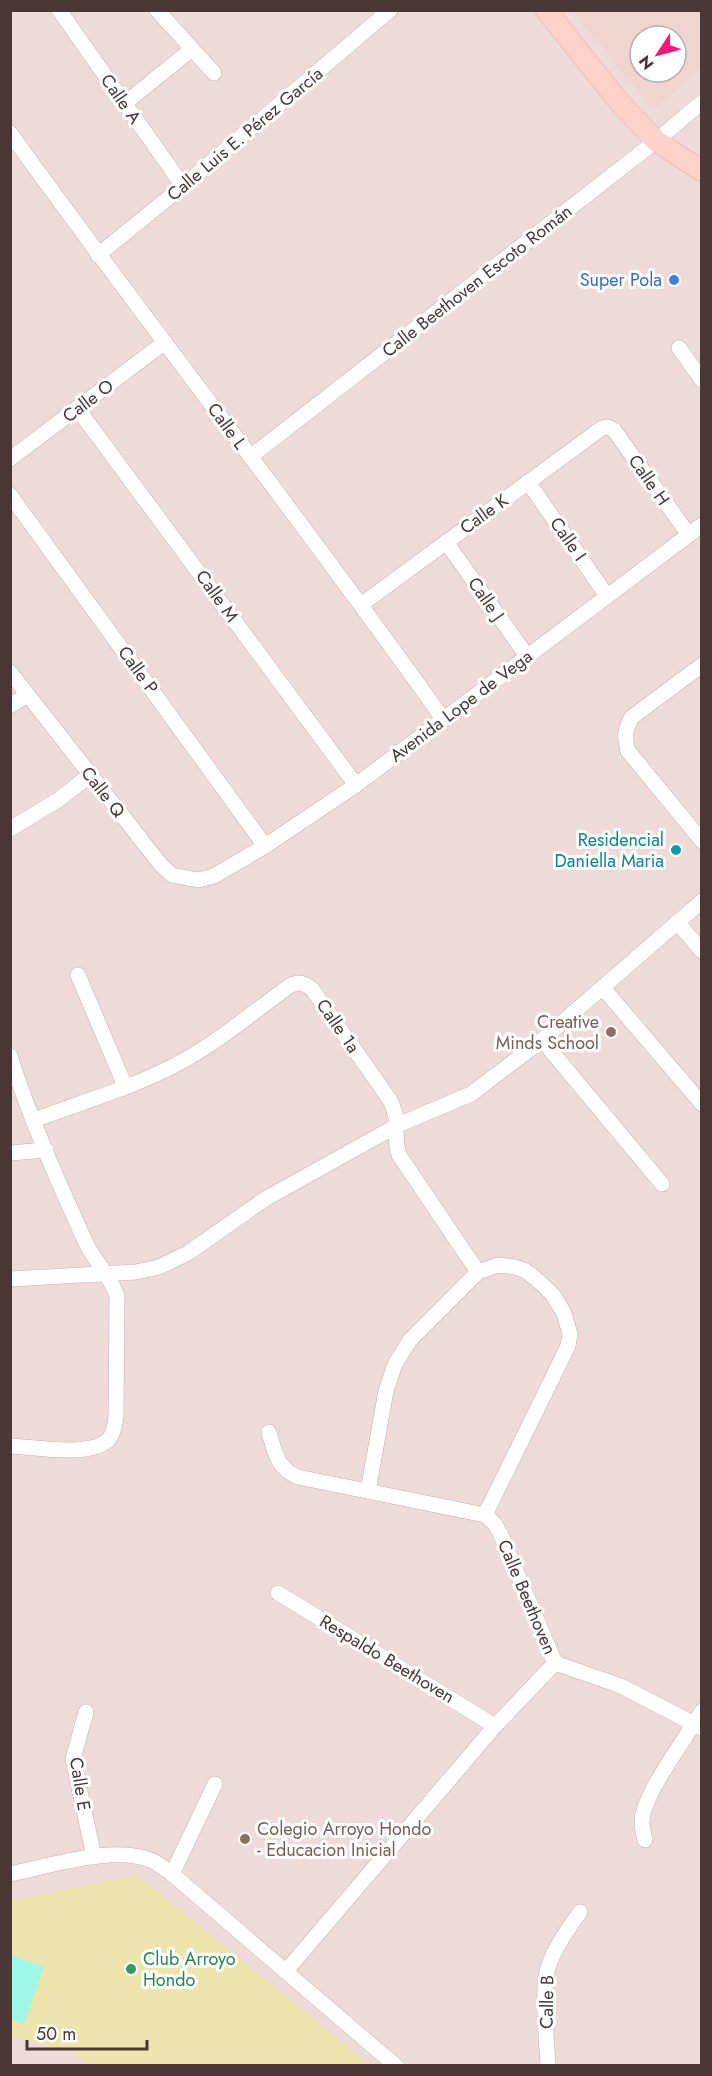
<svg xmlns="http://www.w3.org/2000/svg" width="712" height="2076" viewBox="0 0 712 2076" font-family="Jost,sans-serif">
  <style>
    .residential { fill: #eedbd9; fill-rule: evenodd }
    .education { fill: #efd4d0; fill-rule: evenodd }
    .green { fill: #ede4ad }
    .water { fill: #9ff7e8 }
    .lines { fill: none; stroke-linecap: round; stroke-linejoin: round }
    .minor-casing { stroke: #c5aeac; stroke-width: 16 }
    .secondary-casing { stroke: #e5a79b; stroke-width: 22 }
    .minor { stroke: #fff; stroke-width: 15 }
    .secondary { stroke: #ffd1c8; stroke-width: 21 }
    .shop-dot { fill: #3f7fe0; stroke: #fff; stroke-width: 2 }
    .culture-dot { fill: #0f9aa8; stroke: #fff; stroke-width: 2 }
    .education-dot { fill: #8d6e63; stroke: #fff; stroke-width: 2 }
    .leisure-dot { fill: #2e9e5b; stroke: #fff; stroke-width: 2 }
    .labels { text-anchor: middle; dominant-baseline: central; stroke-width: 6; stroke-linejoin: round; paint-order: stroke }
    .street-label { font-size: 18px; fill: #493635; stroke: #fff }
    .shop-label { font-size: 18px; fill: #366cbe; stroke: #fff; text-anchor: end }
    .culture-label { font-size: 18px; fill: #0d838f; stroke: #fff; text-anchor: end }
    .education-label { font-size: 18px; fill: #785e54; stroke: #fff; text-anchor: end }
    .leisure-label { font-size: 18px; fill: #27864d; stroke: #fff; text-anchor: start }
  </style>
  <rect width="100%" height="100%" fill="#f5e9e7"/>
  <path class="residential" d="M 11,11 L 701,11 L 701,2065 L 11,2066 ZM 640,36 L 676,36 L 676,72 L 640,72 Z"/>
  <path class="education" d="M 573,11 L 701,11 L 701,68 L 653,111 ZM 640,36 L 676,36 L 676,72 L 640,72 Z"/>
  <polygon class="green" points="137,1875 370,2065 89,2065 73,2053 11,2036 10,1901"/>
  <polygon class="water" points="11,1955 44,1967 24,2024 11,2019"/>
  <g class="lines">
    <g class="minor-casing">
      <g id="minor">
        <polyline points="59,10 183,186"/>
        <polyline points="157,10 214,73"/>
        <polyline points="124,104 192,49"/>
        <path d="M 10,133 C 152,330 303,521 443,719"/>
        <polyline points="98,255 183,186 390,10"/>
        <polyline points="679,348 702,380"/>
        <polyline points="77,408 356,785"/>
        <polyline points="250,457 656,141 702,102"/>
        <polyline points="10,459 165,342"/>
        <polyline points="528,482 607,596"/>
        <polyline points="10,495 265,846"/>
        <polyline points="446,542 527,656"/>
        <polyline points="362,604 602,428 608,427 614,430 689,535"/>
        <path d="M 702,665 L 632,717 C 625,729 624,737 628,751 L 702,841"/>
        <polyline points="10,672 161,865 172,875 198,880 214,876 265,846 356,785 702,525"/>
        <polyline points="10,706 27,695"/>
        <polyline points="10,829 58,800 90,775"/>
        <polyline points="677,922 702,951"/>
        <polyline points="78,975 125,1086"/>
        <polyline points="603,988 702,1104"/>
        <polyline points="542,1040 662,1184"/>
        <path d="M 10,1056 C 30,1119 58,1181 85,1241 C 94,1261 110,1275 117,1296 L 116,1417 C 115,1424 114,1433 109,1439 C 92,1458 35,1447 10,1446"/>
        <path d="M 34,1120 C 83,1102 134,1087 179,1063 C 218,1042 252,1013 288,987 C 298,981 303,982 312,989 L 390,1100 C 402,1124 392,1133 399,1155 L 478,1272"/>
        <polyline points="10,1153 46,1150"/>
        <polyline points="10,1279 136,1272 159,1267 188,1253 265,1199 398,1125 471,1094 542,1040 702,901"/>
        <path d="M 269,1432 C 275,1453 277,1468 298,1477 L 485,1515 L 495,1524 L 501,1535 L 555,1663 L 621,1686 L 702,1728"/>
        <polyline points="368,1491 386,1391 395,1364 410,1340 478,1272 498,1265 515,1267 526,1271 542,1284 553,1295 564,1313 570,1334 568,1346 485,1515"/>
        <polyline points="278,1593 495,1726"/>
        <polyline points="86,1712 73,1759 94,1857"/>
        <path d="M 645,1840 C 644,1834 642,1828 642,1822 C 642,1795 687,1737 702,1711"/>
        <path d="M 10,1874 C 50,1866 116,1844 153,1861 C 160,1865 166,1870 172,1874 L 396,2066"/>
        <polyline points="172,1874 215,1784"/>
        <polyline points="286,1971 495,1726 555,1663"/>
        <path d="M 548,2066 C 547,2042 541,1989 548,1968 C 554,1948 568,1929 580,1912"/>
      </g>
    </g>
    <g class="secondary-casing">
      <polyline id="secondary" points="546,10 620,103 656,141 702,171"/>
    </g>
    <use href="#minor" class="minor"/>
    <use href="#secondary" class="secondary"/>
  </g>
  <circle class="shop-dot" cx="674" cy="280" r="6"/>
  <circle class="culture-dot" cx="676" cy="850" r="6"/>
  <g class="education-dot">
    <circle cx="611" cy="1032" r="6"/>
    <circle cx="245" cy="1839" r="6"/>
  </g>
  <circle class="leisure-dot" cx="131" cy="1969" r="6"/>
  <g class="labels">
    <g class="street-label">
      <text transform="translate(121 99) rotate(55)">Calle A</text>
      <text transform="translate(245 134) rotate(-40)">Calle Luis E. Pérez García</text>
      <text transform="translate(477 281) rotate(-38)">Calle Beethoven Escoto Román</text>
      <text transform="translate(88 401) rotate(-37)">Calle O</text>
      <text transform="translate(227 426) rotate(54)">Calle L</text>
      <text transform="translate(649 480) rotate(55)">Calle H</text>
      <text transform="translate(484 514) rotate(-36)">Calle K</text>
      <text transform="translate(568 539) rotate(55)">Calle I</text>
      <text transform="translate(217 596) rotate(54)">Calle M</text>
      <text transform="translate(486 599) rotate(55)">Calle J</text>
      <text transform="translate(138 670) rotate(54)">Calle P</text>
      <text transform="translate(461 706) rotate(-37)">Avenida Lope de Vega</text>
      <text transform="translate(103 792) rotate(52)">Calle Q</text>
      <text transform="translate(338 1026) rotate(55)">Calle 1a</text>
      <text transform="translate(527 1597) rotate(67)">Calle Beethoven</text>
      <text transform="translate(387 1659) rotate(31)">Respaldo Beethoven</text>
      <text transform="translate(80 1784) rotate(81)">Calle E</text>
      <text transform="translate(547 2002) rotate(-89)">Calle B</text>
    </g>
    <g class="shop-label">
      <text x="662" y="280">Super Pola</text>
    </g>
    <g class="culture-label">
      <text x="664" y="840">Residencial<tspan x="664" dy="21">Daniella Maria</tspan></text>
    </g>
    <g class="education-label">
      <text x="599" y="1022">Creative<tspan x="599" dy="21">Minds School</tspan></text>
      <text x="257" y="1829" text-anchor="start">Colegio Arroyo Hondo<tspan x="257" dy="21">- Educacion Inicial</tspan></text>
    </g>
    <g class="leisure-label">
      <text x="143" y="1959">Club Arroyo<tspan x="143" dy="21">Hondo</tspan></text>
    </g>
  </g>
  <rect width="712" height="2076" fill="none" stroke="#493635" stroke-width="24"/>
  <g transform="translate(658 54) rotate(234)"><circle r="28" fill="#ffffff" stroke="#b6afae" stroke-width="1.5"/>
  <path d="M0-4.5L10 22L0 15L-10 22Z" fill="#ff157a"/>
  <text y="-9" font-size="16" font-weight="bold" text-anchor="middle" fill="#493635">N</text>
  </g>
  <path d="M27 2040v9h120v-9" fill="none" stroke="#493635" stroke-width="3"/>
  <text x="36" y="2040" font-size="18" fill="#493635" stroke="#ffffff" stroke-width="4.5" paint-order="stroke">50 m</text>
</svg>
